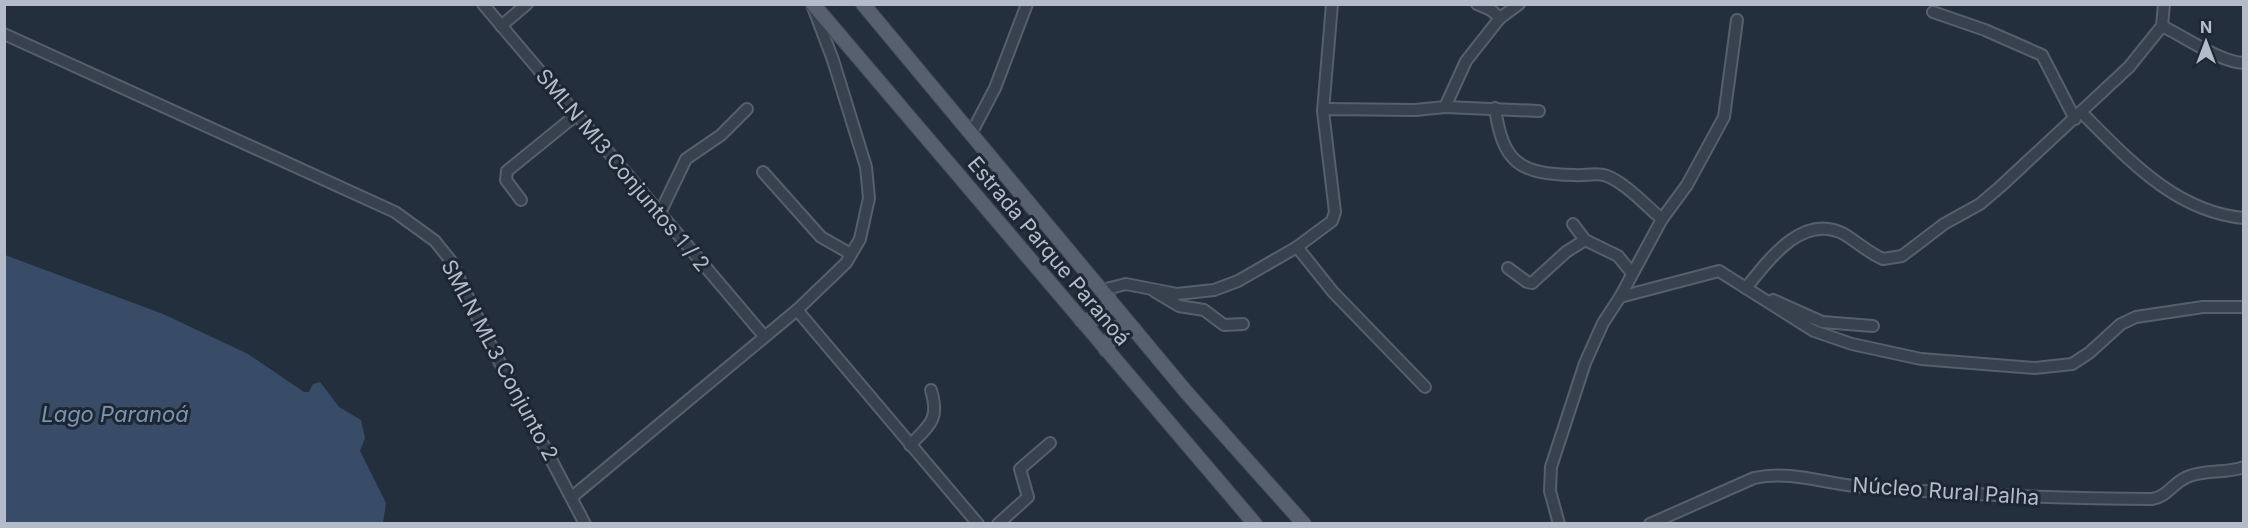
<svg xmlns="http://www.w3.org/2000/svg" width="2248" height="528" viewBox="0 0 2248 528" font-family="Inter,sans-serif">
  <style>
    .water { fill: #394c67 }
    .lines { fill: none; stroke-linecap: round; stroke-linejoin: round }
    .minor-casing { stroke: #565f6c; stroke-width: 14 }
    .major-casing { stroke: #414a57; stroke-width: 16 }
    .minor { stroke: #38414e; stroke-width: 10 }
    .major { stroke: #56606e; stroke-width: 14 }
    .labels { text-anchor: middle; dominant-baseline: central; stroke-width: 6; stroke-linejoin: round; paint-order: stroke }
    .street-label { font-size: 21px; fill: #b4bcc9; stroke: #1d2633 }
    .water-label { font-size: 22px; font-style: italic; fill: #7c92b1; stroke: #1d2633 }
  </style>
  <rect width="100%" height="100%" fill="#242f3e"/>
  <polygon class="water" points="5,255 163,314 248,354 304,392 309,392 313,384 320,382 339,407 361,420 365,438 360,451 386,503 383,523 5,523"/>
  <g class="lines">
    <g class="minor-casing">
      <g id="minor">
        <polyline points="483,4 764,336"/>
        <polyline points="1933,12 1985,30 2042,55 2075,119"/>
        <polyline points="1500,18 1519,4"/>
        <polyline points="501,26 527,4"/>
        <path d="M 2162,26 C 2185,37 2220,62 2244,63"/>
        <polyline points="2162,26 2164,4"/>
        <polyline points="4,34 395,212 435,241 451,261 487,338 585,524"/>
        <polyline points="1445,107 1539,111"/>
        <path d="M 1495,108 C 1503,163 1519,174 1575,175 C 1585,176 1597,172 1607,176 C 1627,184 1646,206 1662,219"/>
        <polyline points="1323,111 1332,4"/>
        <path d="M 2082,113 C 2127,158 2175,212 2244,218"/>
        <polyline points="972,132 995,88 1027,4"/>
        <polyline points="763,172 821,237 851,254"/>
        <polyline points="521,200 506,180 507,171 576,115"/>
        <polyline points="659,215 686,159 721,135 747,109"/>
        <polyline points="1573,224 1585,240"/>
        <polyline points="1297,247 1333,292 1425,387"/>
        <polyline points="1508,268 1527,282 1532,283 1566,252 1585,240 1618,256 1631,272"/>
        <path d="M 1746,288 C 1767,262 1802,212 1844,234 C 1857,242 1869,253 1883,259 L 1902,256 L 1944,224 L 1980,204 L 2000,187 L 2129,67 L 2162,26"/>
        <polyline points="1102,290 1126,284 1177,294 1214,290 1238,281 1297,247 1332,221 1335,212 1323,111 1327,109 1415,110 1445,107 1466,61 1500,18 1491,10 1477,4"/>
        <polyline points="1154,291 1179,306 1204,310 1224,325 1243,324"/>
        <polyline points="1620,297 1719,271 1814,331 1852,344 1921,359 2035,368 2072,364 2089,353 2121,324 2136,317 2203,307 2244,307"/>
        <polyline points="1773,300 1822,322 1873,326"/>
        <polyline points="797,310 978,524"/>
        <path d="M 910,445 C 930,425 940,419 931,390"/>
        <polyline points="572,497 797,310 846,263 860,239 869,198 866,167 833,60 813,7"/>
        <polyline points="998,524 1028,497 1020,469 1050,443"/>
        <polyline points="1559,524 1550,491 1551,467 1585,363 1603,323 1620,297 1662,219 1687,185 1724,117 1737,20"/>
        <path d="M 1650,524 L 1754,478 C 1792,470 1825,484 1863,487 C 1959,494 2055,499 2152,499 C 2167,497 2173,483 2187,477 C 2205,469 2225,474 2244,467"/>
      </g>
    </g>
    <g class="major-casing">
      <g id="major">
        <polyline points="813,4 1255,524"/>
        <polyline points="863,4 1187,393 1304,524"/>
        <path d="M 1081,320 C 1098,321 1109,317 1109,298"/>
        <polyline points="1106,350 1115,328 1124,326 1134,329"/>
      </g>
    </g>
    <use href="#minor" class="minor"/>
    <use href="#major" class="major"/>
  </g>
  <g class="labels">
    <g class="street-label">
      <text transform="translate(623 170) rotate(50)">SMLN MI3 Conjuntos 1 / 2</text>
      <text transform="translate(1049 251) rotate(50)">Estrada Parque Paranoá</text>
      <text transform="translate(500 360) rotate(62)">SMLN ML3 Conjunto 2</text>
      <text transform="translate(1946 491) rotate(4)">Núcleo Rural Palha</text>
    </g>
    <g class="water-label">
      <text x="115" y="414">Lago Paranoá</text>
    </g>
  </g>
  <rect width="2248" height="528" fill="none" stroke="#b4bcc9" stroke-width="12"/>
  <g transform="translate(2206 42)" stroke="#1d2633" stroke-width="4.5" paint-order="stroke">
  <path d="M0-4.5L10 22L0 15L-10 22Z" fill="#b4bcc9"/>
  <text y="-9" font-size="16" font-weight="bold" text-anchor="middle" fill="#b4bcc9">N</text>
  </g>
</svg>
